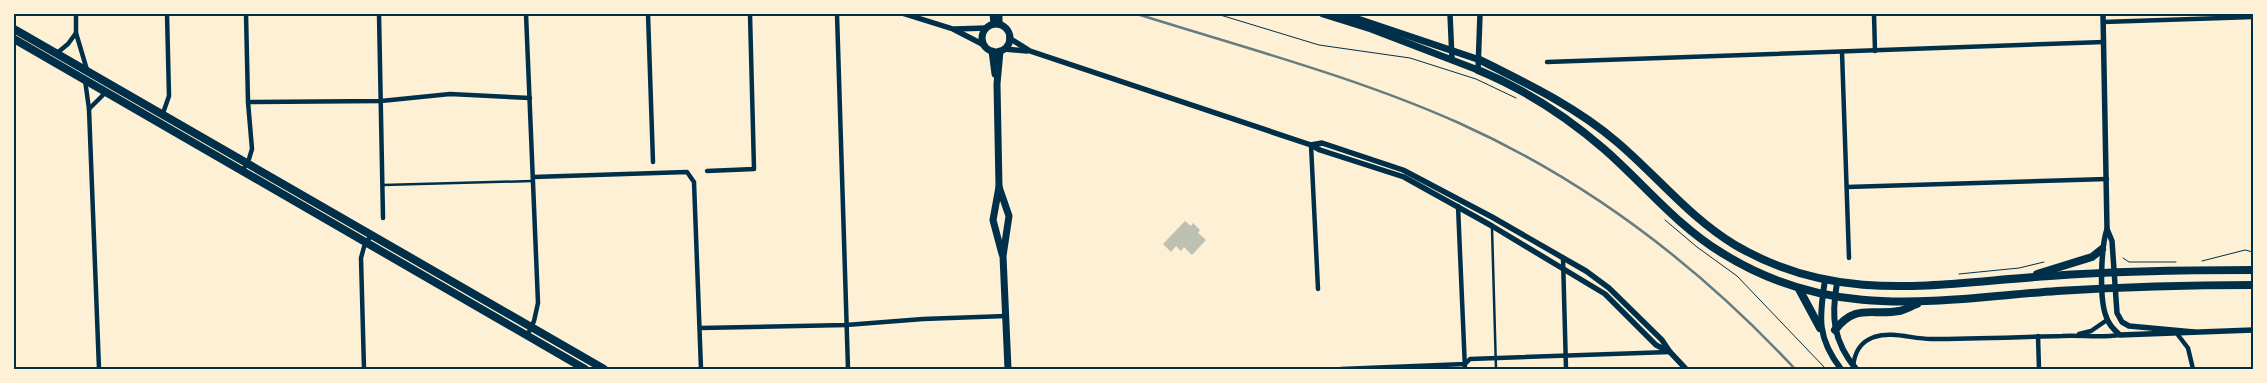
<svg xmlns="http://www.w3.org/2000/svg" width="2267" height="383" viewBox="0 0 2267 383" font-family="'Zilla Slab',serif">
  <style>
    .building { fill: #bec0b2 }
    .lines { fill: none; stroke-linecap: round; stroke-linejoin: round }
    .path { stroke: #003049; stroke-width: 1 }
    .service { stroke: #003049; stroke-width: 2.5 }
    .minor { stroke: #003049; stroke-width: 4.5 }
    .tertiary { stroke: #003049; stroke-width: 5.5 }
    .secondary { stroke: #003049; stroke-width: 6 }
    .primary { stroke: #003049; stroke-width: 7 }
    .trunk { stroke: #003049; stroke-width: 8 }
    .rail { stroke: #657d81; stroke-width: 2.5 }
    .neatline { fill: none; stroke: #003049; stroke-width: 2 }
  </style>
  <rect width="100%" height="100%" fill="#fdf0d5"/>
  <polygon class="building" points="1185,221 1191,226 1193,223 1200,230 1198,233 1206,240 1192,255 1184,247 1181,251 1176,246 1171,252 1163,244"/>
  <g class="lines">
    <g class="path">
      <polyline points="1217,14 1319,45 1410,58 1476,79 1516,98"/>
      <polyline points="1665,220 1697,247 1737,276 1826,369"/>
      <polyline points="2123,258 2129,262 2176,262"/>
      <polyline points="2202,261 2245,250 2253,252"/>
      <polyline points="1959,274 2019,268 2044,262"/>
    </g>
    <g class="service">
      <polyline points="383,185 532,181"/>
      <polyline points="1492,228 1496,369"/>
    </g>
    <g class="minor">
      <polyline points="76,14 76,33 87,70"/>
      <polyline points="379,14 383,218"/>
      <polyline points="526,14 538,303 534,321 527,336"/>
      <polyline points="648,14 653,162"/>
      <polyline points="837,14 848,369"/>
      <polyline points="1874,14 1875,51"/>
      <polyline points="2103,22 2253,17"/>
      <polyline points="1842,52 1849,258"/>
      <polyline points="57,53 68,44 76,33"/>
      <polyline points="1547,62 2104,42"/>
      <polyline points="85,80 89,109 99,369"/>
      <polyline points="248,102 381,101 450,94 530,98"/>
      <polyline points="89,109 106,92"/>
      <polyline points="162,116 169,96 167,14"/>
      <polyline points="1311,145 1318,289"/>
      <polyline points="707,171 754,169 750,14"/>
      <polyline points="242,172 249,159 252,149 248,102 246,14"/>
      <polyline points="533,177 687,172 694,182 701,369"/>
      <polyline points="1847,187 2107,179"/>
      <polyline points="1458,206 1465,369"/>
      <polyline points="1563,258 1566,369"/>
      <polyline points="700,328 846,325 923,319 1006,316"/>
      <polyline points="2079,334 2091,331 2107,320"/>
      <polyline points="2178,335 2188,348 2193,369"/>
      <polyline points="2038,336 2039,369"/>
      <path d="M 1853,366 C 1855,352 1860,342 1874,337 C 1893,331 1912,339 1931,339 C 1975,339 2019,337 2062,336 C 2082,335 2100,338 2120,335"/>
      <polyline points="364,369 361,258 364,247 371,235"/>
      <polyline points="1341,369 1465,364 1470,359 1670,352"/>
    </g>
    <g class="tertiary">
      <polyline points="905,14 953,29 984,45"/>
      <polyline points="1450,14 1452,60"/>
      <polyline points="2103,14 2107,229 2112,241 2117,313 2122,322 2129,326 2194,332"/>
      <polyline points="955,29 986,28"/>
      <polyline points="1009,38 1030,51 1311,145 1320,150 1404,177 1492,226 1605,294 1656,345 1670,352"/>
      <polyline points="1004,49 1027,51"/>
      <polyline points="1478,70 1480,14"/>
      <polyline points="1311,145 1322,143 1403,170 1492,217 1586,271 1609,288 1662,340 1670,352 1686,369"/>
      <path d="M 2107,229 C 2101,247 2099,298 2106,316 C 2108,324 2114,330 2120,335 L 2253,330"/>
    </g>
    <g class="secondary">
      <path d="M 1825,280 C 1819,318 1817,338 1841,369"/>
      <path d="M 1837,283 C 1831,317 1833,341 1856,369"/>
    </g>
    <g class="primary">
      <polyline points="993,14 994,24"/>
      <polyline points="999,14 999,24"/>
      <polyline points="1323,14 1371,29 1478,70"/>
      <polyline points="1343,14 1480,60"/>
      <circle cx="996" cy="38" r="14"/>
      <polyline points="992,51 995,74"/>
      <polyline points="1000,51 997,84 999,187 1009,216 1003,256 1008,369"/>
      <polyline points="999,187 993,220 1002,254"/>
    </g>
    <g class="trunk">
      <polyline points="14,29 604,369"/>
      <polyline points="14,39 585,369"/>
      <path d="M 1480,60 C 1528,84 1576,107 1617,142 C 1657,176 1690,218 1735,245 C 1839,306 1937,283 2050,276 C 2118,271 2185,270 2253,270"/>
      <path d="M 1478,70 C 1524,89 1566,116 1604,149 C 1643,183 1677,226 1722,253 C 1833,322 1934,300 2057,291 C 2122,287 2188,285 2253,285"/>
      <polyline points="2037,274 2092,257 2102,249"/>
      <polyline points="1799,289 1820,328"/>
      <path d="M 1835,330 C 1856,303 1871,316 1899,311 C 1905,310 1911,306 1917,304"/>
    </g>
    <path class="rail" d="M 1137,14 C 1245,48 1356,77 1459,123 C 1588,181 1699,266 1795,369"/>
  </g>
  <rect width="2267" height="383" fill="none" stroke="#fdf0d5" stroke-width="30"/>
  <rect x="15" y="15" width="2237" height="353" class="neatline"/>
</svg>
